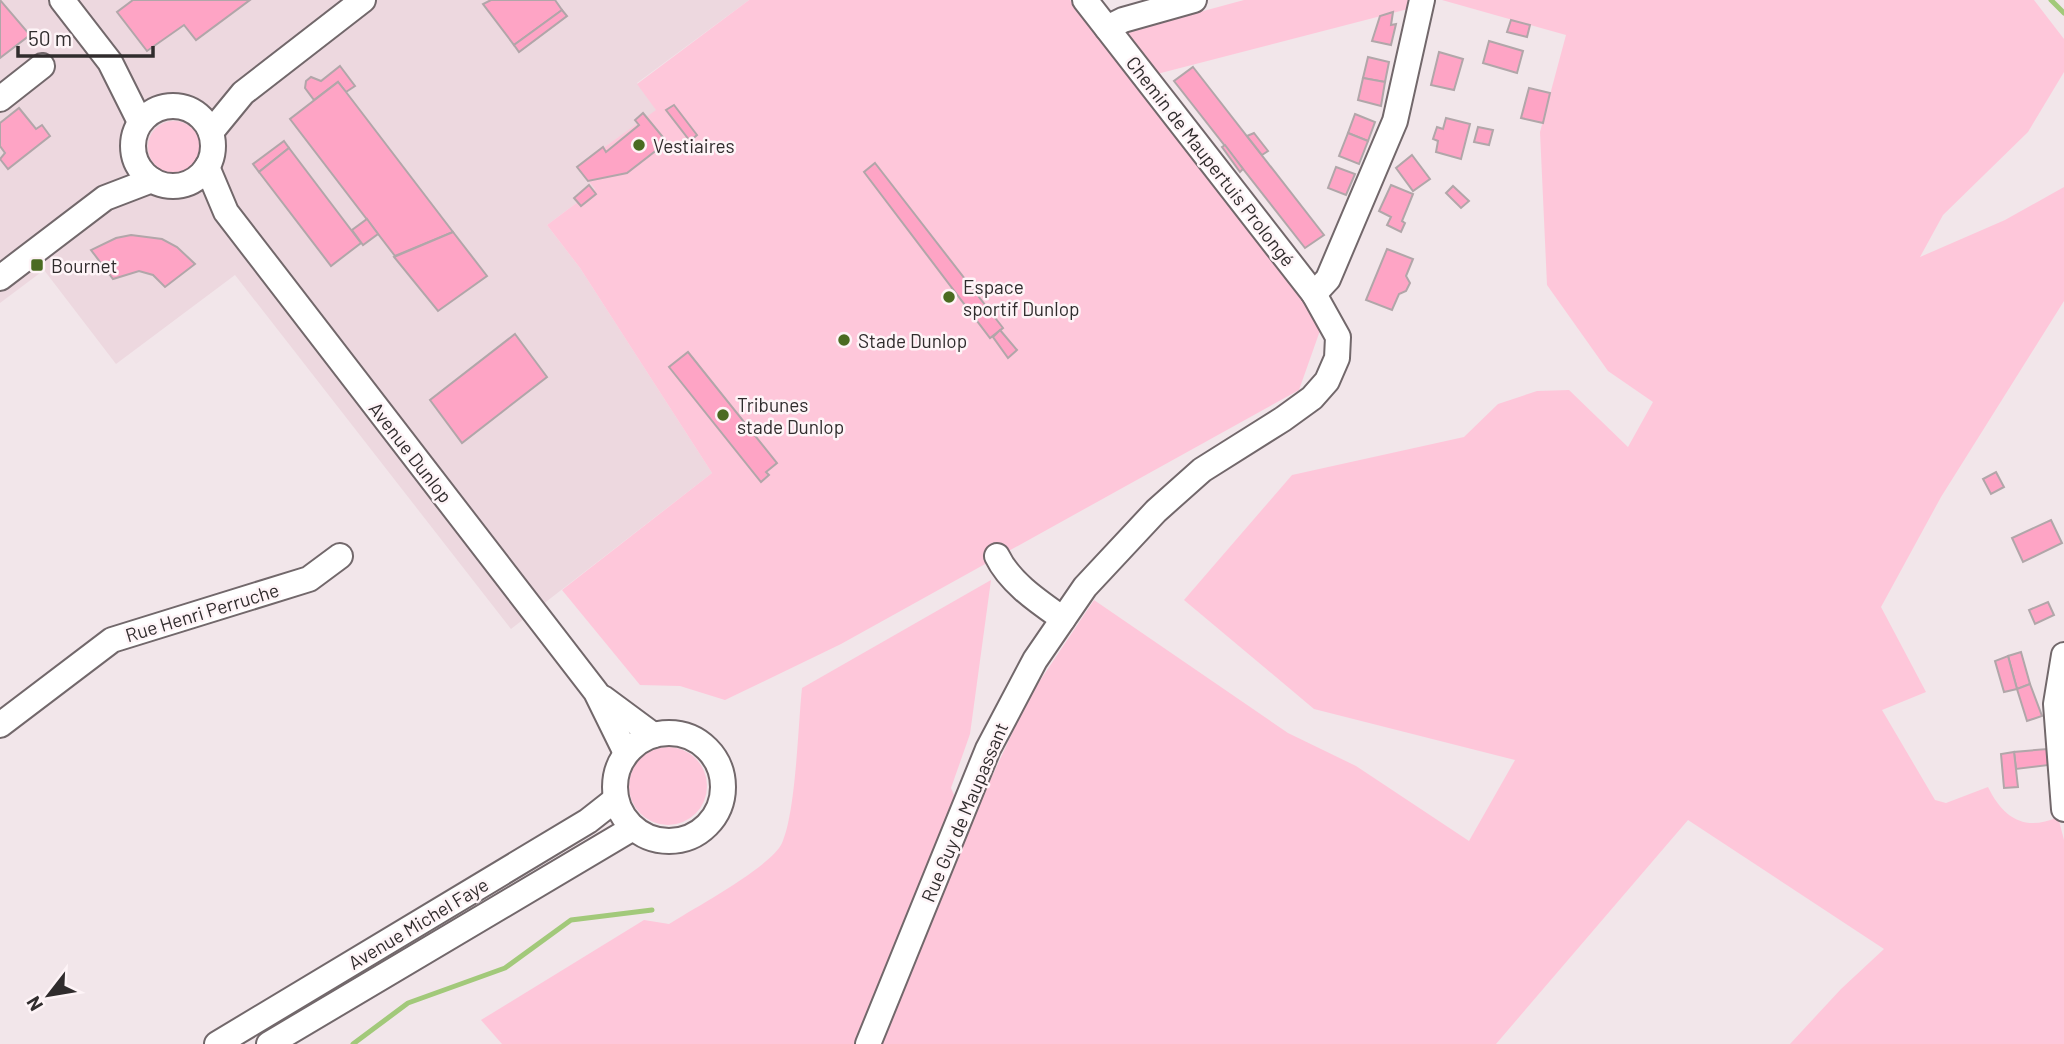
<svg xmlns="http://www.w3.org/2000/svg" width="2064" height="1044" viewBox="0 0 2064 1044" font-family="Barlow,sans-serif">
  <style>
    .built { fill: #edd8df }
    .green { fill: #fec7da }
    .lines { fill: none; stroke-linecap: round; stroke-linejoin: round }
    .stream { stroke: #a2c97a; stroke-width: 5 }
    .building { fill: #fea4c5; stroke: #b1a6a9; stroke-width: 2 }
    .minor-casing { stroke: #72686b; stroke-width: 28 }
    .minor { stroke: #fff; stroke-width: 24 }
    .poi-dot { fill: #4a6b21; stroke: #fef4f7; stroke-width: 2.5 }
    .labels { text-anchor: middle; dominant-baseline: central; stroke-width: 5; stroke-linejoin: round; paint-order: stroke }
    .poi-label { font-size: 19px; fill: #302c2d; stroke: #fef4f7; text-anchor: start }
    .street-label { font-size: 19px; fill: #302c2d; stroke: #fef4f7 }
  </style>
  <rect width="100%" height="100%" fill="#f2e6ea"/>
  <polygon class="built" points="0,0 749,0 637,83 657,110 577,167 595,189 547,225 580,268 712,473 511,629 235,275 116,364 44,270 0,303"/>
  <g class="green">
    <polygon points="749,0 1070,0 1322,325 1299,390 841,644 725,700 680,686 640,685 562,590 712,473 580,268 547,225 595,189 577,167 656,110 637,84"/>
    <polygon points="1244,0 1409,0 1408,9 1157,74 1126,32"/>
    <path d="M 1442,0 L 2034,0 L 2064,39 L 2064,72 L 2028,132 L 1943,215 L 1920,257 L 2005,220 L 2064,187 L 2064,301 L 1941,497 L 1881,607 L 1926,692 L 1882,710 L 1935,800 L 1946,803 L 1988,787 C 2003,818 2025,832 2058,817 L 2064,840 L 2064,1044 L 1790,1044 L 1841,989 L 1884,949 L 1688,820 L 1496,1044 L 502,1044 L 481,1020 L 644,920 L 669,924 C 694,908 771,867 782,843 C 796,812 798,725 802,688 L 991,580 L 970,734 L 951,788 L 968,828 L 1029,697 L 1094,600 L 1288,733 L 1356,766 L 1469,841 L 1515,760 L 1314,709 L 1184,600 L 1292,475 L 1464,437 L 1498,404 L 1537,391 L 1569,390 L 1628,447 L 1653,402 L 1608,371 L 1547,285 L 1540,132 L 1566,35 Z"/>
    <circle cx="174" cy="147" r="26"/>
    <circle cx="668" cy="786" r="39"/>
  </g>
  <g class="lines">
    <g class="stream">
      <polyline points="2051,0 2064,13"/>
      <polyline points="353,1044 408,1003 505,968 571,920 652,910"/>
    </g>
  </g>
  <g class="building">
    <polygon points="0,0 30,35 0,58"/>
    <polygon points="133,0 250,0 196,40 184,25 147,51 117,12"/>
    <polygon points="491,0 555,0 562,10 514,45 483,4"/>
    <polygon points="562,10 567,16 519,52 514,45"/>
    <polygon points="1393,12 1391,25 1396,24 1391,45 1372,41 1380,16"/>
    <polygon points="1511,20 1530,25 1527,37 1507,32"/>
    <polygon points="1489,41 1523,51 1517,73 1483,63"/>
    <polygon points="1439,52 1463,59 1454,90 1431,85"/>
    <polygon points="1368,57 1389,62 1385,82 1363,78"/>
    <polygon points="340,66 355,86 346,92 338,82 314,100 305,88 306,81 311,77 321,81"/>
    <polygon points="1193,67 1324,235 1305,248 1174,81"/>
    <polygon points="1363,78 1385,82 1381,106 1358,100"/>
    <polygon points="338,82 346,92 453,232 395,256 290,119"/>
    <polygon points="1529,88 1550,93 1543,123 1521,118"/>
    <polygon points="674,105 697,135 690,141 666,110"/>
    <polygon points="19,108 36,129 42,125 50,136 8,169 0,159 5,153 0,146 0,123"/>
    <polygon points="643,113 667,142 627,173 588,181 577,167 603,147 606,152 639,125 635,120"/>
    <polygon points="1355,114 1375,122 1368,141 1348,133"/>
    <polygon points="1446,118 1470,124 1461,159 1436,152 1438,141 1433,139 1437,127 1443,129"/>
    <polygon points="1478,127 1493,130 1489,145 1474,142"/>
    <polygon points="1254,133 1268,151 1262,155 1247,136"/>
    <polygon points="1348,133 1368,141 1359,164 1339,156"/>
    <polygon points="284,141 289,148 259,172 253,164"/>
    <polygon points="1225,145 1243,169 1240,172 1222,147"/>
    <polygon points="289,148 361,243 331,266 259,172"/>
    <polygon points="1412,155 1430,179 1413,191 1396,168"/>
    <polygon points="875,163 1003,328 990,338 864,172"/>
    <polygon points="1336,167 1355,174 1346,195 1328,188"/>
    <polygon points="589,185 596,194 581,206 574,198"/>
    <polygon points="1391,185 1413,194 1402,221 1405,223 1401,232 1387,225 1391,217 1379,211"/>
    <polygon points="1453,186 1469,201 1461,208 1446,193"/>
    <polygon points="367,219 378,234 363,245 352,230"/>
    <polygon points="453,232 487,276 438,311 394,257"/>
    <polygon points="131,235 162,239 177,247 195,264 165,287 153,275 139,271 113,279 91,250 116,238"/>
    <polygon points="1387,249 1413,259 1406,276 1410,283 1406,291 1399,294 1392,310 1366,300"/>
    <polygon points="1000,330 1017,350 1008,358 993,337"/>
    <polygon points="515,334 547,377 462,443 430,400"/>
    <polygon points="688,352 777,463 766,472 769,475 761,482 669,367"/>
    <polygon points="1996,472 2004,487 1991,494 1983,479"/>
    <polygon points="2051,520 2062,543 2023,562 2012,538"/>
    <polygon points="2048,602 2054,615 2035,624 2029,610"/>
    <polygon points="2021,652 2030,684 2017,689 2008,656"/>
    <polygon points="2008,656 2017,689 2004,692 1995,661"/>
    <polygon points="2030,684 2042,716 2027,721 2017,689"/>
    <polygon points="2047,749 2049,765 2016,769 2014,752"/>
    <polygon points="2014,752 2018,787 2004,788 2001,754"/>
  </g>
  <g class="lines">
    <g class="minor-casing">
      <g id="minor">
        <polyline points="62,0 110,62 140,122"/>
        <polyline points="1107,28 1123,20 1194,0"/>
        <polyline points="0,99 42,66"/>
        <circle cx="173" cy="146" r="40"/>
        <polyline points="211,132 243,93 363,0"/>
        <polyline points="207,167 226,212 596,692 626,753"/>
        <polyline points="0,278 105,198 152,180"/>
        <polyline points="1314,294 1328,279 1395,121 1422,0"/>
        <path d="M 997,556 C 1010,583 1039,602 1063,619"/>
        <polyline points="2064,655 2056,704 2064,809"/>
        <polyline points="603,698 653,735"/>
        <polyline points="0,725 112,640 309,579 340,556"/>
        <circle cx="669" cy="787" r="54"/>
        <polyline points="217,1044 588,821 616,799"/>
        <polyline points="269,1044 633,828"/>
        <polyline points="868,1044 988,749 1035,660 1085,587 1156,511 1202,470 1283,419 1312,398 1327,381 1337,358 1338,337 1314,294 1085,0"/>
      </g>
    </g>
    <use href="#minor" class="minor"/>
  </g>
  <g class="poi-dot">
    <circle cx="639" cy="145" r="7"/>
    <rect x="30" y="258" width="14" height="14" rx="3.5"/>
    <circle cx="949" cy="297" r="7"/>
    <circle cx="844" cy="340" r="7"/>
    <circle cx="723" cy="415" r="7"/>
  </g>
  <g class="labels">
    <g class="poi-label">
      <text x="653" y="145">Vestiaires</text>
      <text x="51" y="265">Bournet</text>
      <text x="963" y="286">Espace<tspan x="963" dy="22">sportif Dunlop</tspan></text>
      <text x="858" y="340">Stade Dunlop</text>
      <text x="737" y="404">Tribunes<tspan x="737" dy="22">stade Dunlop</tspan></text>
    </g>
    <g class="street-label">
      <text transform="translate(1211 161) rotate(52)">Chemin de Maupertuis Prolongé</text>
      <text transform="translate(411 452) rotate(52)">Avenue Dunlop</text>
      <text transform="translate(202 612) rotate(-17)">Rue Henri Perruche</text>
      <text transform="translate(964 812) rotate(-67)">Rue Guy de Maupassant</text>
      <text transform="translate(418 923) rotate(-31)">Avenue Michel Faye</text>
    </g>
  </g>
  <g transform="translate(49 995) rotate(239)" stroke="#fef4f7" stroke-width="5" paint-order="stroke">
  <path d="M0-5L12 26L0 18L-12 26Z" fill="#302c2d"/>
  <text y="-10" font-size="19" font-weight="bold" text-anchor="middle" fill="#302c2d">N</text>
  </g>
  <path d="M18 46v10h135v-10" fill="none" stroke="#302c2d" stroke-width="3.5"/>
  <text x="28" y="46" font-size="21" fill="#302c2d" stroke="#fef4f7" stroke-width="5" paint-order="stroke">50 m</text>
</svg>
